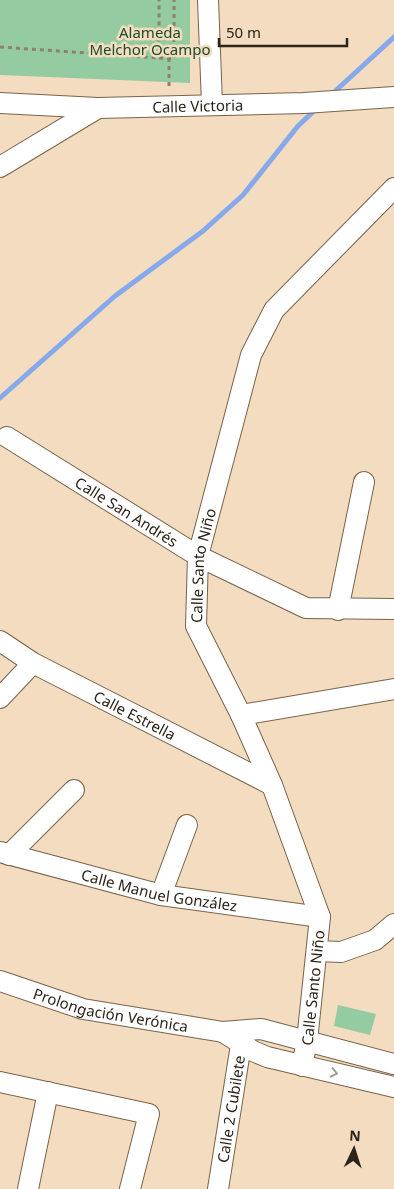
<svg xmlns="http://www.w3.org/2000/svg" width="394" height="1189" viewBox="0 0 394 1189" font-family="'Noto Sans',sans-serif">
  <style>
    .green { fill: #95cba0 }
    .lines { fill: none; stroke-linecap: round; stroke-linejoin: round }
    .stream { stroke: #85a9eb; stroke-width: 5 }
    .minor-casing { stroke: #78634b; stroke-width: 22 }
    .path { stroke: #90816d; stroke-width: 3; stroke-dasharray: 4 4; stroke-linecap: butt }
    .minor { stroke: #fff; stroke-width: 20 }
    .oneway { stroke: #a09c98 }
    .labels { text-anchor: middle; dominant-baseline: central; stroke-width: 5; stroke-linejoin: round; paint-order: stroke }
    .park-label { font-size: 15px; fill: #194c28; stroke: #f3dcc0 }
    .street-label { font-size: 15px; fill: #2c2419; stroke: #f3dcc0 }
  </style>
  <rect width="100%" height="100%" fill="#f3dcc0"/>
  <g class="green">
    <polygon points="0,0 190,0 190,83 0,75"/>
    <polygon points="338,1005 376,1014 370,1035 334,1026"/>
  </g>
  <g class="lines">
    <g class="stream">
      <polyline points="331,95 394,37"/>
      <polyline points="0,398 115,296 203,231 243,195 298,126 316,109"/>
    </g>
    <g class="minor-casing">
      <g id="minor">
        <polyline points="208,0 212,104"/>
        <path id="s1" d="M 0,103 L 98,108 L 304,103 L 394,97"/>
        <polyline points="0,167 98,108"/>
        <path id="s2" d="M 7,437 L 198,556 L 306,608 L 394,609"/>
        <polyline points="338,610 364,482"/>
        <path id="s3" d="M 0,641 L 33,663 L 272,785"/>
        <polyline points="0,698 33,663"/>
        <polyline points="241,715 394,689"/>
        <path id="s4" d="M 0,852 L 161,895 L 320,917"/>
        <polyline points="9,855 74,790"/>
        <polyline points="161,895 187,825"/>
        <polyline points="317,951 341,952 375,940 394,924"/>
        <path id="s5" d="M 0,981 L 83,1009 L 223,1032 L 261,1029 L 394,1064"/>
        <polyline points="223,1032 253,1051 267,1057 394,1087"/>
        <path id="s6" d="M 302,1066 L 307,1041 L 320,917 L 272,785 L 241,715 L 196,626 L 198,556 L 251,355 L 274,310 L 394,188"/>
        <polyline points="0,1082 149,1114 130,1189"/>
        <polyline points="28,1189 48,1092"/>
        <path id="s7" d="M 218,1189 L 243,1032"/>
      </g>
    </g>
    <g class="path">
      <polyline points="0,47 159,58 159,0"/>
      <polyline points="159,58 174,59 174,0"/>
      <polyline points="169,58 169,90"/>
    </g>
    <use href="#minor" class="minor"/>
  </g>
  <defs><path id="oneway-chevron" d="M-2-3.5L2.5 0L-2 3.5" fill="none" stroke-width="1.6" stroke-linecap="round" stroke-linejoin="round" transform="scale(1.25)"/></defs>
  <use class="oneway" href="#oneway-chevron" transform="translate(334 1073) rotate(13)"/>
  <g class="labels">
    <g class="park-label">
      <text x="150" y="32">Alameda<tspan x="150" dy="17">Melchor Ocampo</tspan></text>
    </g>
    <g class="street-label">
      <text stroke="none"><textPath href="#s1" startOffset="198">Calle Victoria</textPath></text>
      <text stroke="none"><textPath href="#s2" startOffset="141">Calle San Andrés</textPath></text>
      <text stroke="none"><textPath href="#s6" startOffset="528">Calle Santo Niño</textPath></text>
      <text stroke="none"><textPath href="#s3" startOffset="154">Calle Estrella</textPath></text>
      <text stroke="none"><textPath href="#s4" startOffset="164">Calle Manuel González</textPath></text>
      <text stroke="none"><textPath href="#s6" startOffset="79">Calle Santo Niño</textPath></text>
      <text stroke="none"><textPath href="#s5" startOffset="115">Prolongación Verónica</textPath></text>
      <text stroke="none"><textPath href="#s7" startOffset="81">Calle 2 Cubilete</textPath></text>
    </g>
  </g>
  <g transform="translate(354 1149) rotate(4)" stroke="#f3dcc0" stroke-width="4" paint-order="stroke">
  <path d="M0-4L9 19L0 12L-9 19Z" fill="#2c2419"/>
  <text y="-8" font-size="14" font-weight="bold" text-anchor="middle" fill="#2c2419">N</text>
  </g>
  <path d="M219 38v8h128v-8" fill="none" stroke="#2c2419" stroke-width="2.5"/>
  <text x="226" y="38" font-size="15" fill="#2c2419" stroke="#f3dcc0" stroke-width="4" paint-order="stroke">50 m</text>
</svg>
